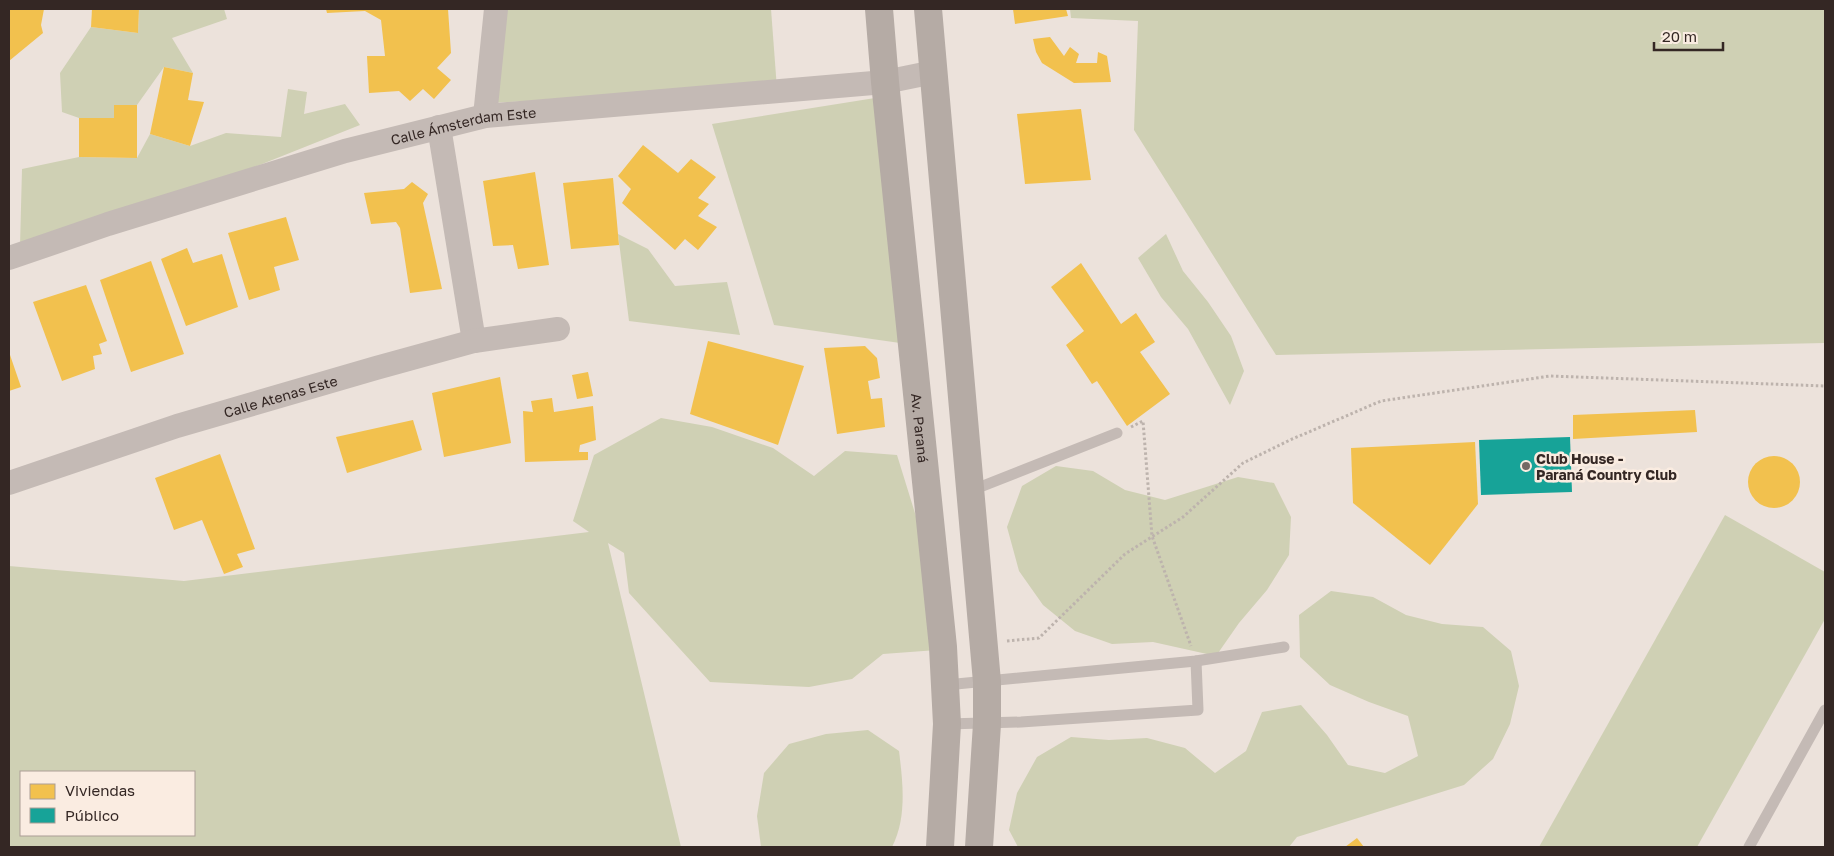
<svg xmlns="http://www.w3.org/2000/svg" width="1834" height="856" viewBox="0 0 1834 856" font-family="'Golos Text',sans-serif">
  <style>
    .green { fill: #cfd0b4; fill-rule: evenodd }
    .homes { fill: #f2c14e }
    .public { fill: #17a398 }
    .lines { fill: none; stroke-linecap: round; stroke-linejoin: round }
    .path { stroke: #bdb3ad; stroke-width: 3; stroke-dasharray: 2.5 2.5; stroke-linecap: butt }
    .lane { stroke: #c4bab5; stroke-width: 11 }
    .street { stroke: #c4bab5; stroke-width: 24 }
    .secondary { stroke: #b5aba5; stroke-width: 28 }
    .poi-dot { fill: #746864; stroke: #faece1; stroke-width: 2 }
    .labels { text-anchor: middle; dominant-baseline: central; stroke-width: 5; stroke-linejoin: round; paint-order: stroke }
    .street-label { font-size: 14px; fill: #342724; stroke: #faece1 }
    .poi-label { font-size: 14px; font-weight: bold; fill: #342724; stroke: #faece1; text-anchor: start }
  </style>
  <rect width="100%" height="100%" fill="#ece2db"/>
  <g class="green">
    <polygon points="139,9 224,9 227,19 172,38 193,73 164,67 137,105 114,105 114,118 79,118 62,112 60,73 91,27 138,33"/>
    <polygon points="503,9 771,9 777,89 487,103"/>
    <polygon points="1070,9 1825,9 1825,343 1276,355 1134,130 1138,21 1071,18"/>
    <polygon points="288,89 307,92 304,114 345,104 360,125 232,176 20,246 22,169 79,157 137,158 150,134 190,146 226,133 281,137"/>
    <polygon points="875,98 900,343 774,325 712,124"/>
    <polygon points="618,234 648,249 675,286 727,282 740,335 629,321"/>
    <polygon points="1166,234 1183,271 1208,302 1231,336 1244,371 1230,405 1188,329 1161,297 1138,258"/>
    <path d="M 661,418 L 712,427 L 773,448 L 814,476 L 845,451 L 897,455 L 927,552 L 937,650 L 883,654 L 852,679 L 809,687 L 710,682 L 629,593 L 624,553 L 608,543 L 681,847 L 9,847 L 9,566 L 184,581 L 589,532 L 573,521 L 594,455 ZM 21,772 L 194,772 L 194,835 L 21,835 Z"/>
    <polygon points="1056,466 1093,471 1125,490 1165,500 1238,477 1274,483 1291,517 1289,555 1267,590 1239,623 1216,656 1153,642 1112,644 1075,631 1043,605 1019,571 1007,527 1022,486"/>
    <polygon points="1725,515 1825,572 1825,619 1697,847 1539,847"/>
    <polygon points="1331,591 1373,597 1406,615 1442,624 1483,627 1511,651 1519,686 1510,724 1493,759 1464,785 1297,837 1289,847 1018,847 1009,830 1017,793 1037,757 1071,737 1109,740 1147,738 1185,748 1215,773 1246,751 1262,712 1301,705 1327,735 1348,765 1385,773 1418,756 1408,716 1369,702 1330,685 1300,657 1299,615"/>
    <path d="M 868,730 L 899,751 C 903,784 907,817 892,847 L 761,847 L 757,816 L 764,773 L 789,744 L 826,734 Z"/>
  </g>
  <g class="homes">
    <polygon points="9,9 44,9 41,25 43,33 9,61"/>
    <polygon points="92,9 139,9 138,33 91,27"/>
    <polygon points="326,9 448,9 451,53 437,68 451,80 434,99 423,89 410,101 399,91 369,93 367,56 385,56 381,20 365,11 327,13"/>
    <polygon points="1013,9 1066,9 1068,16 1015,24"/>
    <polygon points="1050,37 1064,56 1070,47 1079,54 1076,63 1097,63 1098,52 1107,56 1111,82 1074,83 1042,63 1036,52 1033,39"/>
    <polygon points="164,67 193,73 188,100 204,102 190,146 150,134"/>
    <polygon points="114,105 137,105 137,158 79,157 79,118 114,118"/>
    <polygon points="1081,109 1091,180 1025,184 1017,114"/>
    <polygon points="643,145 678,173 691,159 716,177 698,198 709,204 698,216 717,227 698,250 685,239 675,250 622,203 631,189 618,176"/>
    <polygon points="535,172 549,265 518,269 513,245 493,246 483,181"/>
    <polygon points="613,178 619,245 571,249 563,183"/>
    <polygon points="412,182 428,194 423,203 442,289 410,293 400,228 396,222 371,224 364,193 404,189"/>
    <polygon points="286,217 299,260 274,267 280,290 249,300 228,233"/>
    <polygon points="187,248 193,263 222,254 238,307 186,326 161,259"/>
    <polygon points="151,261 184,354 131,372 100,280"/>
    <polygon points="1081,263 1121,324 1136,313 1155,342 1140,352 1170,394 1127,426 1097,381 1092,384 1066,345 1084,331 1051,287"/>
    <polygon points="86,285 107,341 99,344 102,354 93,356 95,369 62,381 33,302"/>
    <polygon points="708,341 804,366 778,445 690,414"/>
    <polygon points="865,346 877,358 880,378 868,381 871,399 882,398 885,427 837,434 824,348"/>
    <polygon points="9,352 21,387 9,391"/>
    <polygon points="588,372 593,396 577,399 572,375"/>
    <polygon points="500,377 511,443 444,457 432,393"/>
    <polygon points="552,398 554,412 593,406 596,440 580,445 579,452 588,452 588,460 525,462 523,411 533,412 531,401"/>
    <polygon points="1695,410 1697,432 1573,439 1573,415"/>
    <polygon points="413,420 422,450 347,473 336,437"/>
    <polygon points="1475,442 1478,504 1430,565 1353,503 1351,448"/>
    <polygon points="220,454 255,549 237,554 243,567 224,574 202,520 174,530 155,478"/>
    <circle cx="1774" cy="482" r="26"/>
    <polygon points="1357,838 1364,847 1345,847"/>
  </g>
  <polygon class="public" points="1570,437 1572,492 1481,495 1479,440"/>
  <g class="lines">
    <g class="path">
      <polyline points="1131,427 1143,421 1152,536 1191,646"/>
      <polyline points="1007,641 1039,638 1125,554 1183,517 1243,463 1290,440 1381,401 1550,376 1825,386"/>
    </g>
    <g class="lane">
      <polyline points="970,491 1117,433"/>
      <polyline points="946,685 1196,661 1284,647"/>
      <polyline points="947,724 1021,722 1198,710 1196,661"/>
      <polyline points="1749,847 1825,710"/>
    </g>
    <g class="street">
      <polyline points="485,116 496,9"/>
      <polyline points="439,127 474,341"/>
      <path id="s1" d="M 9,258 L 108,224 L 345,151 L 485,116 L 885,82 L 934,72"/>
      <path id="s2" d="M 9,483 L 177,426 L 376,368 L 474,341 L 558,329"/>
    </g>
    <g class="secondary">
      <path id="s3" d="M 879,9 L 885,82 L 943,647 L 947,724 L 940,847"/>
      <polyline points="928,9 987,682 987,724 979,847"/>
    </g>
  </g>
  <circle class="poi-dot" cx="1526" cy="466" r="5"/>
  <g class="labels">
    <g class="street-label">
      <text stroke="none"><textPath href="#s1" startOffset="474">Calle Ámsterdam Este</textPath></text>
      <text stroke="none"><textPath href="#s2" startOffset="285">Calle Atenas Este</textPath></text>
      <text stroke="none"><textPath href="#s3" startOffset="421">Av. Paraná</textPath></text>
    </g>
    <g class="poi-label">
      <text x="1536" y="458">Club House -<tspan x="1536" dy="16">Paraná Country Club</tspan></text>
    </g>
  </g>
  <rect width="1834" height="856" fill="none" stroke="#342724" stroke-width="20"/>
  <rect x="20" y="771" width="175" height="65" fill="#faece1" stroke="#ab9d95"/>
  <rect x="30" y="784" width="25" height="15" fill="#f2c14e" stroke="#ab9d95"/>
  <text x="65" y="796" font-size="15" fill="#342724">Viviendas</text>
  <rect x="30" y="808" width="25" height="15" fill="#17a398" stroke="#ab9d95"/>
  <text x="65" y="821" font-size="15" fill="#342724">Público</text>
  <path d="M1654 42v8h69v-8" fill="none" stroke="#342724" stroke-width="2.5"/>
  <text x="1662" y="42" font-size="15" fill="#342724" stroke="#faece1" stroke-width="4" paint-order="stroke">20 m</text>
</svg>
